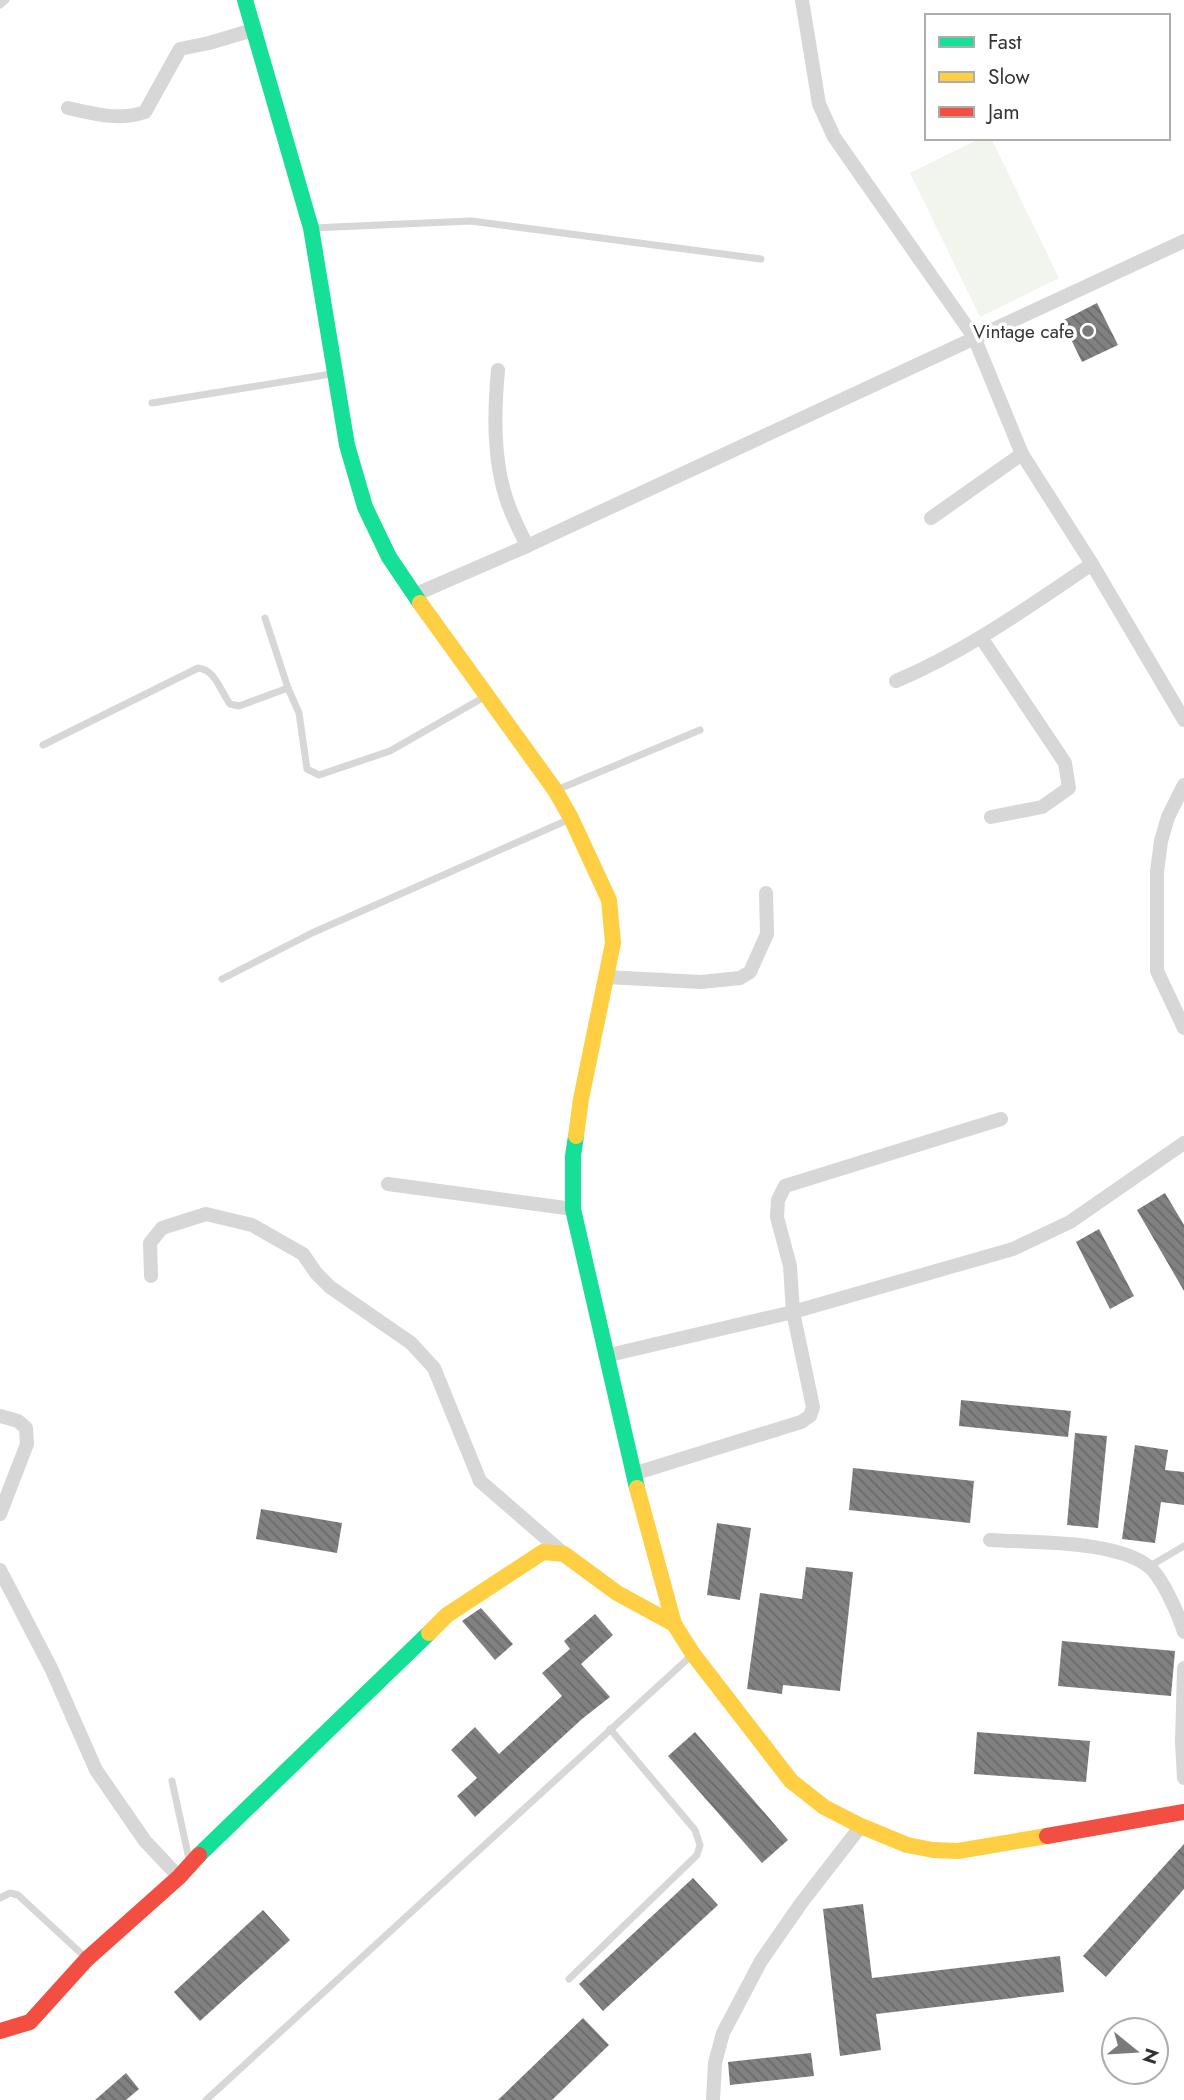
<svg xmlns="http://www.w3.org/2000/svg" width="1184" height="2100" font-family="Jost,sans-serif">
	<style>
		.grass { fill: #f1f5ed }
		.building { fill: url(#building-back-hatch) }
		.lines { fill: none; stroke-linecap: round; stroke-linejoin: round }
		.lane { stroke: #d7d7d7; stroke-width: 7 }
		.street { stroke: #d7d7d7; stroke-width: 14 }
		.fast { stroke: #16e098; stroke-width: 16 }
		.slow { stroke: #ffcf43; stroke-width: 16 }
		.jam { stroke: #f24e42; stroke-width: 16 }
		.poi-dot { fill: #7a7a7a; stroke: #fff; stroke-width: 2.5 }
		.labels { text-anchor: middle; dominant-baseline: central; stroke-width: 7; stroke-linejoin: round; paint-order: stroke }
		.poi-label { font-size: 19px; fill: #333; stroke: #fff; text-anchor: end }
	</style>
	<defs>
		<pattern id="building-back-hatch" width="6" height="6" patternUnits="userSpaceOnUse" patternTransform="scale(1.75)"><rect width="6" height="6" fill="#818181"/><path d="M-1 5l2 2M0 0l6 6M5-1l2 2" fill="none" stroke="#6a6a6a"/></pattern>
	</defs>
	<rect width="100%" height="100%" fill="#fff"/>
	<polygon class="grass" points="981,138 991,138 1059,278 980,317 910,173"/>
	<g class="building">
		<polygon points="1097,303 1118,345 1082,362 1062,321"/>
		<polygon points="1165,1193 1184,1225 1184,1291 1137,1210"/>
		<polygon points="1099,1229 1134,1296 1110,1309 1076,1242"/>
		<polygon points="961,1400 1071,1411 1068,1437 959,1426"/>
		<polygon points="1075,1433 1107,1436 1098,1528 1067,1525"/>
		<polygon points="1135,1445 1168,1450 1165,1470 1184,1472 1184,1505 1161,1502 1155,1543 1122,1539"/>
		<polygon points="853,1468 974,1481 970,1523 849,1510"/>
		<polygon points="261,1509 342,1523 337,1553 256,1539"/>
		<polygon points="717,1523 751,1528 740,1600 707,1595"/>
		<polygon points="806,1567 853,1572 840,1691 783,1685 782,1694 747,1689 760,1593 802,1599"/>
		<polygon points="481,1608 513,1644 495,1660 462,1621"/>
		<polygon points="595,1614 613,1635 581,1664 610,1697 582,1719 475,1817 457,1796 477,1778 451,1750 475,1727 499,1754 562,1696 542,1673 570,1649 564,1641"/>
		<polygon points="1062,1641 1175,1651 1171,1696 1058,1686"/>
		<polygon points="695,1732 788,1840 762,1863 668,1756"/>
		<polygon points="977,1732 1090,1741 1086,1782 974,1774"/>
		<polygon points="1184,1844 1184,1889 1106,1977 1083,1956"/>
		<polygon points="693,1878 718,1905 603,2011 579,1984"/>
		<polygon points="863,1904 872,1978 1060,1956 1064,1992 876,2014 881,2050 840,2056 823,1909"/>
		<polygon points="263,1910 290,1940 200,2021 174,1992"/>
		<polygon points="583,2018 609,2045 552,2100 498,2100"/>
		<polygon points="811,2053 814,2076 730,2085 728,2062"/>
		<polygon points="126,2073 139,2089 126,2100 95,2100"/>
	</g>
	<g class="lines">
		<g class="lane">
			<polyline points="0,5 6,0"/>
			<polyline points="312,228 471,221 761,259"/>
			<polyline points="152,403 331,374"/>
			<polyline points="265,618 288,688 299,713 307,769 319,775 390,751 486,696"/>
			<path d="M43 745 198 668C216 670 220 691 230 704L239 706 288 688"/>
			<polyline points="559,789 700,730"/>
			<polyline points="222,979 312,933 570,819"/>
			<polyline points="1150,1566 1184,1546"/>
			<polyline points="172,1781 189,1859"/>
			<polyline points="0,1898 10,1893 18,1895 85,1957"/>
			<polyline points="569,1979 697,1855 700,1845 695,1830 610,1729"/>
			<polyline points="206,2100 692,1655"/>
		</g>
		<g class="street">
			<polyline points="802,0 819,104 834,137 974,337 1022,454 1092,564 1184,720"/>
			<path d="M68 108C94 114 119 121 145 112L180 49 209 43 253 30"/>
			<path d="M498 370C494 413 493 460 507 501 512 516 520 531 527 546"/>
			<polyline points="931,518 1022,454"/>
			<polyline points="414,595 527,546 1184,241"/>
			<polyline points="982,639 1065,763 1069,788 1042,807 991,817"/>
			<path d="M896 681C967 651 1028 607 1092 564"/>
			<polyline points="1184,785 1168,817 1161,841 1157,872 1157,971 1184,1028"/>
			<polyline points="606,977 701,982 740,978 750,972 767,934 766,893"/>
			<polyline points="388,1184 573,1209"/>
			<polyline points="151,1276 150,1243 162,1228 206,1214 252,1225 303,1254 316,1273 330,1287 411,1343 434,1368 480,1481 563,1553"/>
			<polyline points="605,1356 793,1312 1013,1249 1070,1222 1184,1143"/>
			<polyline points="0,1416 18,1421 26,1428 27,1444 0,1514"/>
			<polyline points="633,1474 801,1422 810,1416 813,1407 793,1312 790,1266 777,1217 778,1200 785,1186 1001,1119"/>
			<path d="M990 1540C1033 1543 1114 1540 1148 1566 1162 1576 1179 1616 1184 1632"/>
			<polyline points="0,1570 51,1668 96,1770 145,1841 179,1877"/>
			<polyline points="1184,1668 1182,1743 1184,1778"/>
			<polyline points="713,2100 715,2063 723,2033 761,1961 802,1902 861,1826"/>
		</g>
		<g class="fast">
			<polyline points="245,0 311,228 347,445 365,507 389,557 420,603"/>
			<polyline points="576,1136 573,1156 573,1209 637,1488"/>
			<polyline points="199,1855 429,1633"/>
		</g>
		<g class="slow">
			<polyline points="420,603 555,790 571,818 609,900 613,943 581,1099 576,1136"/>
			<polyline points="637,1488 674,1624 693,1654 791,1781 824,1807 861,1826 907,1845 933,1850 958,1851 1047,1836"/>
			<polyline points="429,1633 447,1615 543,1552 564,1554 617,1593 674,1624"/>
		</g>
		<g class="jam">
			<polyline points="1047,1836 1184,1812"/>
			<polyline points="0,2031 30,2022 87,1959 179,1877 199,1855"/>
		</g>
	</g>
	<circle class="poi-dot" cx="1088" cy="331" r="7"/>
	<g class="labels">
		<g class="poi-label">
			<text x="1074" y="331">Vintage cafe</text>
		</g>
	</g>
	<rect x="925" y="14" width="245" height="126" fill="#ffffff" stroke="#adadad" stroke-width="2"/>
	<rect x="939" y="37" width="35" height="10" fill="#16e098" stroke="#adadad" stroke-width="2"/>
	<text x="988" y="49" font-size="21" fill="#333333">Fast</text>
	<rect x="939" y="72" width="35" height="10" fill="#ffcf43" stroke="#adadad" stroke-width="2"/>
	<text x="988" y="84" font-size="21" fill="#333333">Slow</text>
	<rect x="939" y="107" width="35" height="10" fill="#f24e42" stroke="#adadad" stroke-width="2"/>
	<text x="988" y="119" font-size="21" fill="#333333">Jam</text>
	<g transform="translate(1135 2051) rotate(108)"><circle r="33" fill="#ffffff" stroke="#adadad" stroke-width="2"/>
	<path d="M0-5L12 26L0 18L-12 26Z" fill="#7a7a7a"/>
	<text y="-10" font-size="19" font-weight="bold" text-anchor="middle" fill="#333333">N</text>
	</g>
</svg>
